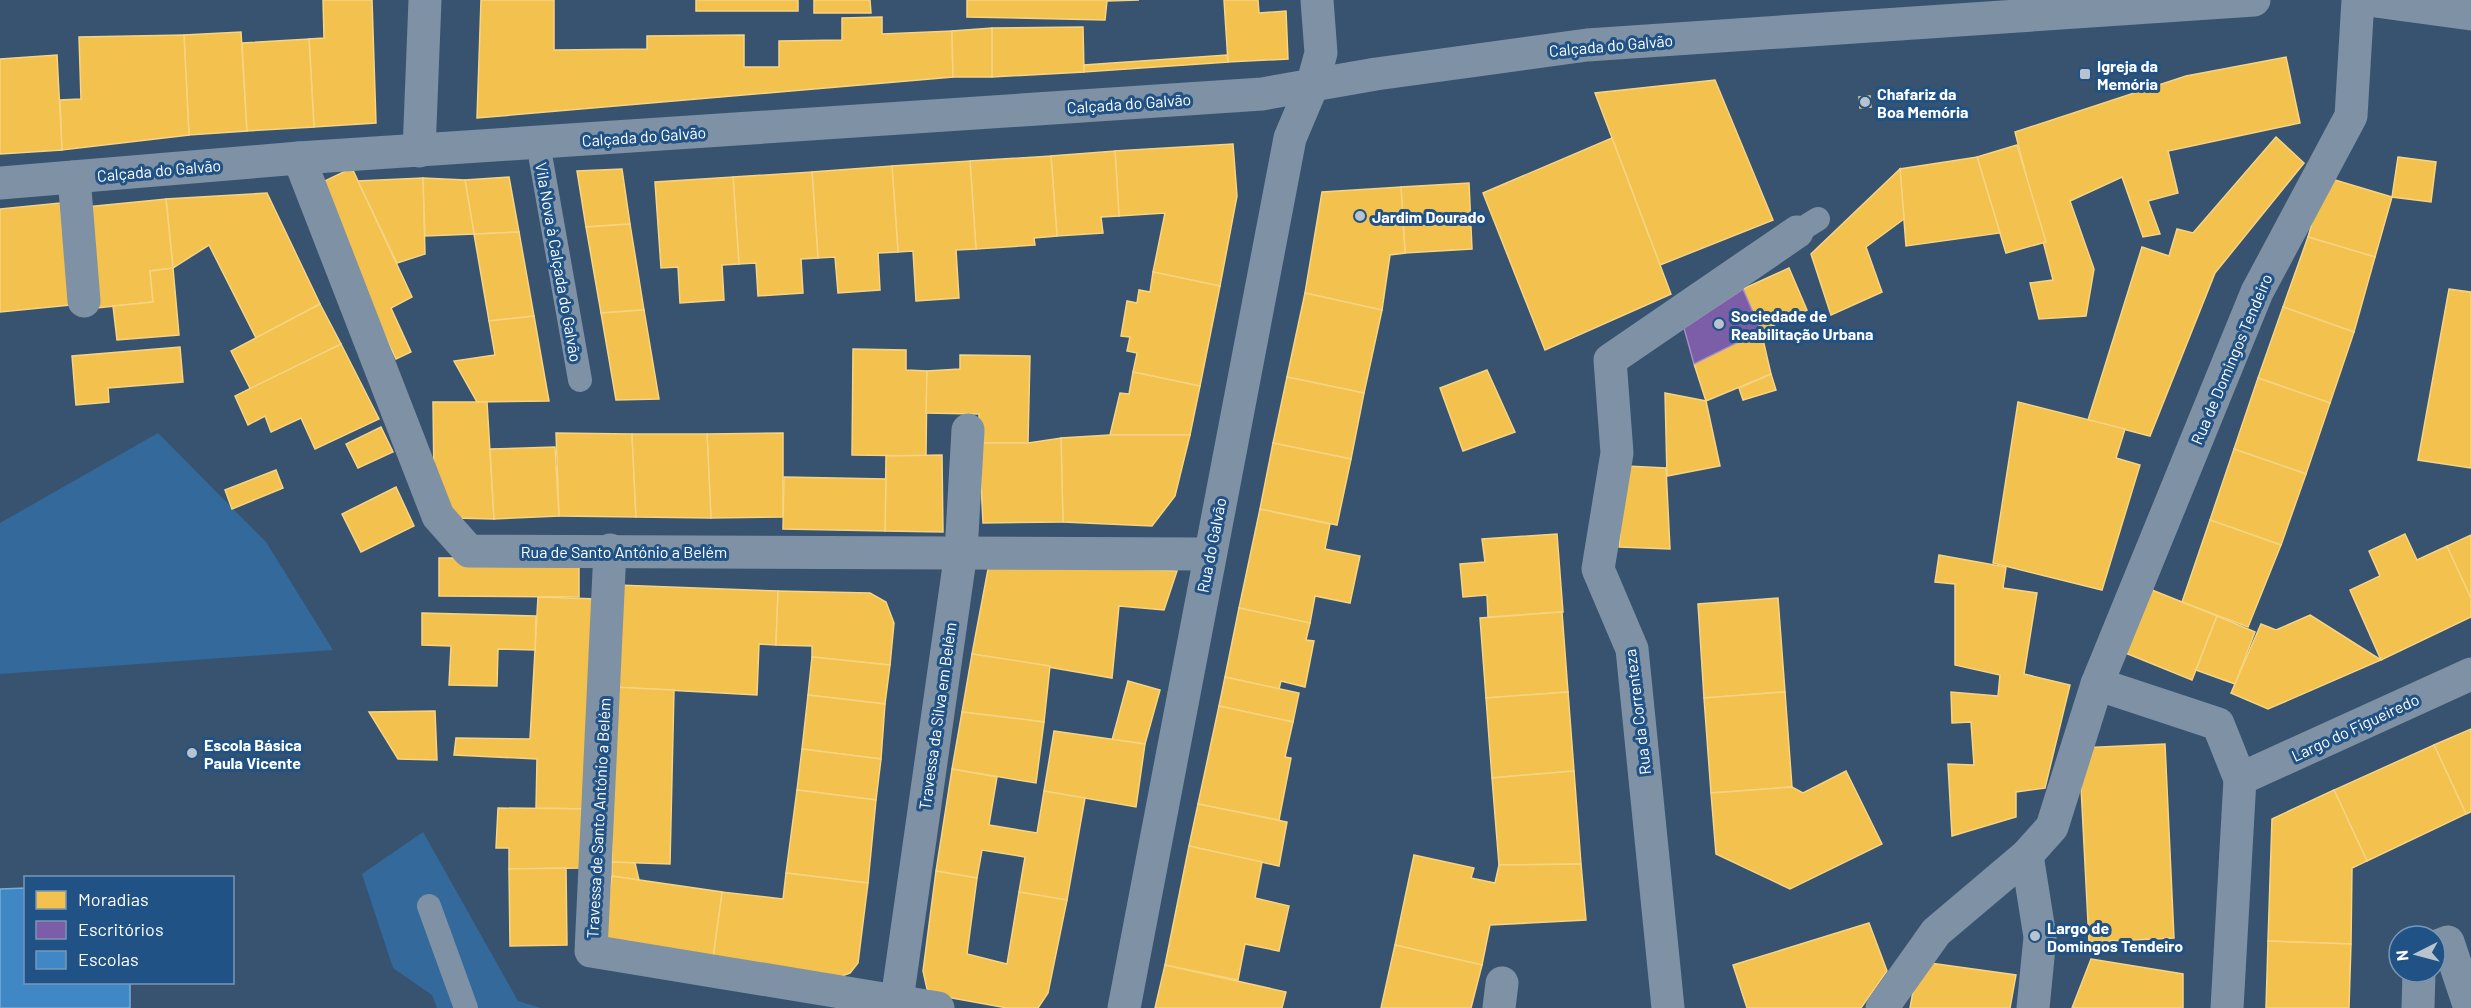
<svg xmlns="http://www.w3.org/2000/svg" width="2471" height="1008" font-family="Barlow,sans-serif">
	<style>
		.green { fill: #34699c }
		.homes { fill: #f2c14e; stroke: #f6d483; stroke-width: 1.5 }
		.offices { fill: #7b5ea7; stroke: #a38ec1; stroke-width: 1.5 }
		.schools { fill: #3f88c5; stroke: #79acd6; stroke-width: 1.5 }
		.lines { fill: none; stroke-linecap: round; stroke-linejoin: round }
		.service { stroke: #7e91a5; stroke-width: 24 }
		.pedestrian { stroke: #7e91a5; stroke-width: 33 }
		.minor { stroke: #7e91a5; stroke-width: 33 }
		.poi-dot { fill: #b9c3cd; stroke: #205286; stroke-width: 2 }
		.labels { text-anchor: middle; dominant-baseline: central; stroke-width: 6; stroke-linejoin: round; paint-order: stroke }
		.street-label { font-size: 16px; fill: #fff; stroke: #205286 }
		.poi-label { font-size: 16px; font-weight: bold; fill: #fff; stroke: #205286; text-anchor: start }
	</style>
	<rect width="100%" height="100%" fill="#37536f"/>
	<g class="green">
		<polygon points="158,433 266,542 333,650 0,674 0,523"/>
		<polygon points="423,832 518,1001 541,1008 437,1008 432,995 393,968 362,874"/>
	</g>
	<g class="homes">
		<polygon points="323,0 372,0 376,123 314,127 309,39 324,38"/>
		<polygon points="481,0 554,0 554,50 647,49 647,36 744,35 744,67 779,67 779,41 842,40 842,18 882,17 882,34 952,31 953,77 477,118"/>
		<rect x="696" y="0" width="102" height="11"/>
		<polygon points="814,0 870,0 871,13 814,13"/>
		<polygon points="967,0 1139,0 1107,1 1105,20 967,17"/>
		<polygon points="1224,0 1258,0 1259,13 1286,11 1288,59 1228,62"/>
		<polygon points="1083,27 1084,72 992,77 992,28"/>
		<polygon points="992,28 992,77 953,77 952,31"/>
		<polygon points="241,32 247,131 189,135 184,35"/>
		<polygon points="184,35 189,135 62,150 60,100 81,99 79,37"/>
		<polygon points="309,39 314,127 247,131 242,43"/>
		<polygon points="57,55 62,150 0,154 0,59"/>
		<polygon points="1227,55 1228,62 1084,72 1084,65"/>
		<polygon points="2286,57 2300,123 2168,151 2178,193 2148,201 2160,234 2143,237 2122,177 2070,201 2094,269 2086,316 2039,319 2030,283 2053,280 2015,132 2186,76"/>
		<polygon points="1715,80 1773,220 1660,265 1595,93"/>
		<polygon points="1870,96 1871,107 1860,108 1859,97"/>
		<polygon points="2276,137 2304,163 2215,273 2150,436 2088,420 2142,247 2169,256 2177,229 2193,233"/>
		<polygon points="1612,138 1671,294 1545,350 1483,193"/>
		<polygon points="1233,144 1237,196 1220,286 1153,272 1165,213 1119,216 1115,151"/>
		<polygon points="2017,145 2046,242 2006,253 1977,157"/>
		<polygon points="1115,151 1119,216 1101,217 1103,233 1057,236 1051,156"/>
		<polygon points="1051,156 1057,236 1034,238 1035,245 976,249 970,161"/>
		<polygon points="1977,157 2000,233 1906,246 1900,169"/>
		<polygon points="2398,157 2436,162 2431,202 2392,197"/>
		<polygon points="970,161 976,249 956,250 959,298 916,301 913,251 898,252 892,166"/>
		<polygon points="892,166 898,252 878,253 880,290 838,293 835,257 818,258 812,172"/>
		<polygon points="352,168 412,297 391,308 411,352 396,359 314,186"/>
		<polygon points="622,169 630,224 586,227 577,171"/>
		<polygon points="1900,169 1904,219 1866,247 1882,292 1831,315 1811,254"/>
		<polygon points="812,172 818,258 801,259 803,293 758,296 756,263 739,264 733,177"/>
		<polygon points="509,177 519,232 474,234 465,180"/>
		<polygon points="733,177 739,264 722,265 724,300 680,303 678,267 661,268 655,182"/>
		<polygon points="2325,177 2392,197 2375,257 2308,237"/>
		<polygon points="423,178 425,254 397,263 358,181"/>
		<polygon points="423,178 465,180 474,234 425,236"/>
		<polygon points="1469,183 1472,249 1405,253 1401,187"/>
		<polygon points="1401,187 1405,253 1390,255 1382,310 1305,293 1322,192"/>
		<polygon points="267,193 320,304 256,338 209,245 173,268 166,199"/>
		<polygon points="166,199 173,268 150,271 153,302 97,308 86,207"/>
		<polygon points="60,203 70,305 0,312 0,209"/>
		<polygon points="630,224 644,310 601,313 586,227"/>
		<polygon points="519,232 534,316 489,321 474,234"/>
		<polygon points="2308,237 2375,257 2354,332 2283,307"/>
		<polygon points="173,268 179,335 117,340 113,306 153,302 150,271"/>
		<polygon points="1789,268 1807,310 1761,331 1743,289"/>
		<polygon points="1153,272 1220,286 1200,386 1133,372 1137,353 1127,351 1130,337 1121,336 1127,301 1137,303 1139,290 1150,292"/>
		<polygon points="2449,289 2471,292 2471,468 2418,460"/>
		<polygon points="1305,293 1382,310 1364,393 1287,377"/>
		<polygon points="320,304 341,344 251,390 231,351"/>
		<polygon points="2283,307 2354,332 2330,403 2258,378"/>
		<polygon points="644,310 659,399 616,400 601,313"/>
		<polygon points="534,316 549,401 477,402 454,361 495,355 489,321"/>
		<polygon points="1761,331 1771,374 1706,401 1694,364"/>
		<polygon points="341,344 379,419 315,449 301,418 271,432 265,416 248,425 235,396"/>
		<polygon points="180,347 183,382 108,388 109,402 76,405 72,356"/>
		<polygon points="853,349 906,350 906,370 927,371 926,456 852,455"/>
		<polygon points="960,355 1030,356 1028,443 979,443 979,414 926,413 927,371 960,369"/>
		<polygon points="1487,370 1515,432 1463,451 1440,388"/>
		<polygon points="1133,372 1200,386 1190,435 1110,435 1120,393 1129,394"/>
		<polygon points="1771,374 1776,390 1743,400 1739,388"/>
		<polygon points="1287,377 1364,393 1351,459 1273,443"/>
		<polygon points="2258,378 2330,403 2306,474 2234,449"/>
		<polygon points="1665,393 1706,401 1720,466 1667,476"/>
		<polygon points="433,402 487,402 494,519 452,518 434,481"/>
		<polygon points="2018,402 2125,429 2116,458 2140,465 2102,590 1993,563"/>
		<polygon points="381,427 393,452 358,468 346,444"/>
		<polygon points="556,433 632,434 636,517 559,516"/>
		<polygon points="783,433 783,517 711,518 707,434"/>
		<polygon points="632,434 707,434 711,518 636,517"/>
		<polygon points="1110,435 1190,435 1175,496 1152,526 1063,522 1061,438"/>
		<polygon points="1061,438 1063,522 983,523 979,443 1028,443"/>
		<polygon points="1273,443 1351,459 1337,525 1260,509"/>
		<polygon points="555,447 559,516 494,519 490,449"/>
		<polygon points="2234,449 2306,474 2281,545 2210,520"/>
		<polygon points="942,455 943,532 885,531 886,456"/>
		<polygon points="1626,466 1666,468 1670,549 1619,547"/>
		<polygon points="276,470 283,488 232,509 225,490"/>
		<polygon points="784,477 886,479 885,531 783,529"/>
		<polygon points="396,487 414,526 361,552 342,514"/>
		<polygon points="1260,509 1330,524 1325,549 1360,556 1350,603 1315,596 1310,623 1239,608"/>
		<polygon points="2210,520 2281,545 2248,627 2182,602"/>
		<polygon points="1557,534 1563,612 1488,617 1487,595 1463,597 1460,564 1485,562 1482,539"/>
		<polygon points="2405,534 2417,560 2447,546 2471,598 2471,617 2381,660 2350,590 2380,576 2369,551"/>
		<polygon points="2471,535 2471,598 2447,546"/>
		<polygon points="1939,555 2006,567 2003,588 2037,593 2024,674 2070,685 2045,788 2016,792 2016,817 1952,836 1948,764 1974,765 1971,722 1952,723 1951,692 1998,696 2000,675 1955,665 1955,584 1935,582"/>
		<polygon points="439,558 579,558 579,597 439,596"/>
		<polygon points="989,564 1177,571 1164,610 1119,606 1112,678 972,654"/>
		<polygon points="617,585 778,591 776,645 759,644 757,695 612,687"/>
		<polygon points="2147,588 2217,616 2192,680 2123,652"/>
		<polygon points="778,591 870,593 886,602 894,623 890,665 812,657 812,646 776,645"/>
		<polygon points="538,597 598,599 589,809 536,808 537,759 454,755 456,738 530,739"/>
		<polygon points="1778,598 1785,692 1704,698 1698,604"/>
		<polygon points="1239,608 1310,623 1306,640 1314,641 1305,687 1281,681 1279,689 1225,677"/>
		<polygon points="1562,612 1568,692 1486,698 1480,618"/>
		<polygon points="422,613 536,616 535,650 498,649 497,686 449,685 451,646 422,645"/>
		<polygon points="2310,615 2381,660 2268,709 2231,693 2261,624 2276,630"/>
		<polygon points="2217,616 2255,632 2235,684 2196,670"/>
		<polygon points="972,654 1050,666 1044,722 962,712"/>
		<polygon points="812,657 890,665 885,704 808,695"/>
		<polygon points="1225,677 1299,693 1293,722 1219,706"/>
		<polygon points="1128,681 1160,690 1145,744 1112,740"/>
		<polygon points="612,687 674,690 670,864 612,862"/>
		<polygon points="1568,692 1574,771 1492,778 1486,698"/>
		<polygon points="1785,692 1792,787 1711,793 1704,698"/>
		<polygon points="808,695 885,704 881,759 802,749"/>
		<polygon points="1219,706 1293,722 1285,757 1291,758 1279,820 1198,804"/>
		<polygon points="435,711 437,760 398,759 369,712"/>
		<polygon points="962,712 1044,722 1036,783 952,769"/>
		<polygon points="2471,729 2471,812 2466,814 2434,745"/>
		<polygon points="1054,731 1145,744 1136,807 1044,791"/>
		<polygon points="2165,744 2174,938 2089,942 2079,748"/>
		<polygon points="2434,745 2466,814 2367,861 2334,790"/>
		<polygon points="802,749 881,759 876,800 797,790"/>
		<polygon points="952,769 997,777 989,825 1037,833 1044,791 1085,798 1067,900 1019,892 1025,857 982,850 977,878 936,871"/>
		<polygon points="1574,771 1581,864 1499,865 1492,778"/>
		<polygon points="1846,771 1882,844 1790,889 1716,854 1711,793 1792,787 1803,793"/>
		<polygon points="797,790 876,800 868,883 786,873"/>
		<polygon points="2334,790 2367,861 2352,868 2351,944 2268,941 2272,819"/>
		<polygon points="1198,804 1287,822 1279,866 1189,846"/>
		<polygon points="498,808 589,809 584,868 509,869 509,848 496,848"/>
		<polygon points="1189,846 1262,862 1255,898 1289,906 1279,951 1245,944 1238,980 1165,965"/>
		<polygon points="1414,855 1474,868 1471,878 1495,883 1499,865 1581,864 1586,920 1490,925 1482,965 1395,945"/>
		<polygon points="612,862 635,863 639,880 612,876"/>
		<polygon points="566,868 567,945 510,946 509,869"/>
		<polygon points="936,871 977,878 967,954 1007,964 1019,892 1067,900 1048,993 1038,1008 1007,1008 941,996 927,989 923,971"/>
		<polygon points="786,873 868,883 858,963 850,973 836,978 713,958 722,892 783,899"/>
		<polygon points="612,876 722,892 713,958 602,941"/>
		<polygon points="1869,923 1887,971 1861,1008 1747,1008 1733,965"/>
		<polygon points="2268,941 2351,944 2349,1008 2266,1008"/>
		<polygon points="1395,945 1482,965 1471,1008 1381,1008"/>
		<polygon points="2091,959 2183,974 2183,1008 2072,1008"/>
		<polygon points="1930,963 2016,975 2010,1008 1910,1008 1913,991"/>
		<polygon points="1165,965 1286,992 1282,1008 1155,1008"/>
	</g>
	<polygon class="offices" points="1743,289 1761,331 1694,364 1684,328"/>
	<polygon class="schools" points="26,888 26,982 130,982 130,1008 0,1008 0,889"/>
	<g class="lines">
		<g class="service">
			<polyline points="538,143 580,380"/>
			<polyline points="1797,232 1818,219"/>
			<polyline points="429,906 466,1008"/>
		</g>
		<polyline class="pedestrian" points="74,177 84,301"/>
		<g class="minor">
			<polyline points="2368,0 2471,14"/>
			<polyline points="419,151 425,0"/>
			<polyline points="299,158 438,516 469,551 1209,554"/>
			<polyline points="0,183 299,158 1262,94 1376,74 1587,45 2254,0"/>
			<polyline points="610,550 591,951 938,1008"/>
			<polyline points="2097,684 2218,724 2240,779"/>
			<polyline points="2027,855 2040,937 2033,1008"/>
			<polyline points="2435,947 2448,942 2470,1008"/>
			<polyline points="897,1000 961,552 968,430"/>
			<polyline points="1124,1008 1290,138 1312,86 1321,53 1317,0"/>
			<polyline points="1499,1008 1502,983"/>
			<polyline points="1668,1008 1632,649 1598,569 1617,453 1610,360 1797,232"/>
			<polyline points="1882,1008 1936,932 2027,855 2052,827 2097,684 2257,292 2351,116 2358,0"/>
			<polyline points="2227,1008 2240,779 2471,674"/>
			<polyline points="2418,1008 2419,972"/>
		</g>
	</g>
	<g class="poi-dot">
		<rect x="2079" y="68" width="12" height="12" rx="3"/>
		<circle cx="1865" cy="102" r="6"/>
		<circle cx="1360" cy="216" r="6"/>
		<circle cx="1719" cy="324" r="6"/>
		<circle cx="192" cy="753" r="6"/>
		<circle cx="2035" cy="936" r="6"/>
	</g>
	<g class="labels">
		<g class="street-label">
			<text transform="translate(1611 45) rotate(-5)">Calçada do Galvão</text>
			<text transform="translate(1129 103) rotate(-4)">Calçada do Galvão</text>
			<text transform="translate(644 136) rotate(-4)">Calçada do Galvão</text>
			<text transform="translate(159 170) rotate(-5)">Calçada do Galvão</text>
			<text transform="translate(559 262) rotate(80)">Vila Nova à Calçada do Galvão</text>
			<text transform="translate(2231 359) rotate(-67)">Rua de Domingos Tendeiro</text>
			<text transform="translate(1211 545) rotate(-79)">Rua do Galvão</text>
			<text x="624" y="551">Rua de Santo António a Belém</text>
			<text transform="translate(1637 712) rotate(-97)">Rua da Correnteza</text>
			<text transform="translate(937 716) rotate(-82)">Travessa da Silva em Belém</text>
			<text transform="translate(2355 727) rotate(-25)">Largo do Figueiredo</text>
			<text transform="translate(598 818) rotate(-87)">Travessa de Santo António a Belém</text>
		</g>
		<g class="poi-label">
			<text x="2097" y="65">Igreja da<tspan x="2097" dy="18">Memória</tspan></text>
			<text x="1877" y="93">Chafariz da<tspan x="1877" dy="18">Boa Memória</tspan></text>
			<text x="1372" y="216">Jardim Dourado</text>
			<text x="1731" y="315">Sociedade de<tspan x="1731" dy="18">Reabilitação Urbana</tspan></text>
			<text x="204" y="744">Escola Básica<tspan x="204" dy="18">Paula Vicente</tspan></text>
			<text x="2047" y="927">Largo de<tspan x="2047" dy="18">Domingos Tendeiro</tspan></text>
		</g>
	</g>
	<rect x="24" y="876" width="210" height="108" fill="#205286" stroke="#7997b6" stroke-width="1.5"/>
	<rect x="36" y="891" width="30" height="18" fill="#f2c14e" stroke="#7997b6" stroke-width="1.5"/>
	<text x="78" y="906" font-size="18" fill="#ffffff">Moradias</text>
	<rect x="36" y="921" width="30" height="18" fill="#7b5ea7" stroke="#7997b6" stroke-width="1.5"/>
	<text x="78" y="936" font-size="18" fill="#ffffff">Escritórios</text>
	<rect x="36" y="951" width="30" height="18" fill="#3f88c5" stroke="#7997b6" stroke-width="1.5"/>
	<text x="78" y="966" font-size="18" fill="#ffffff">Escolas</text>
	<g transform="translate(2417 954) rotate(264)"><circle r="28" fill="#205286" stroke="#7997b6" stroke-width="1.5"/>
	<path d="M0-4.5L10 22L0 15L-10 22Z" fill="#b9c3cd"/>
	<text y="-9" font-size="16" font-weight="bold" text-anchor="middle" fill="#ffffff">N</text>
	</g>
</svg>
